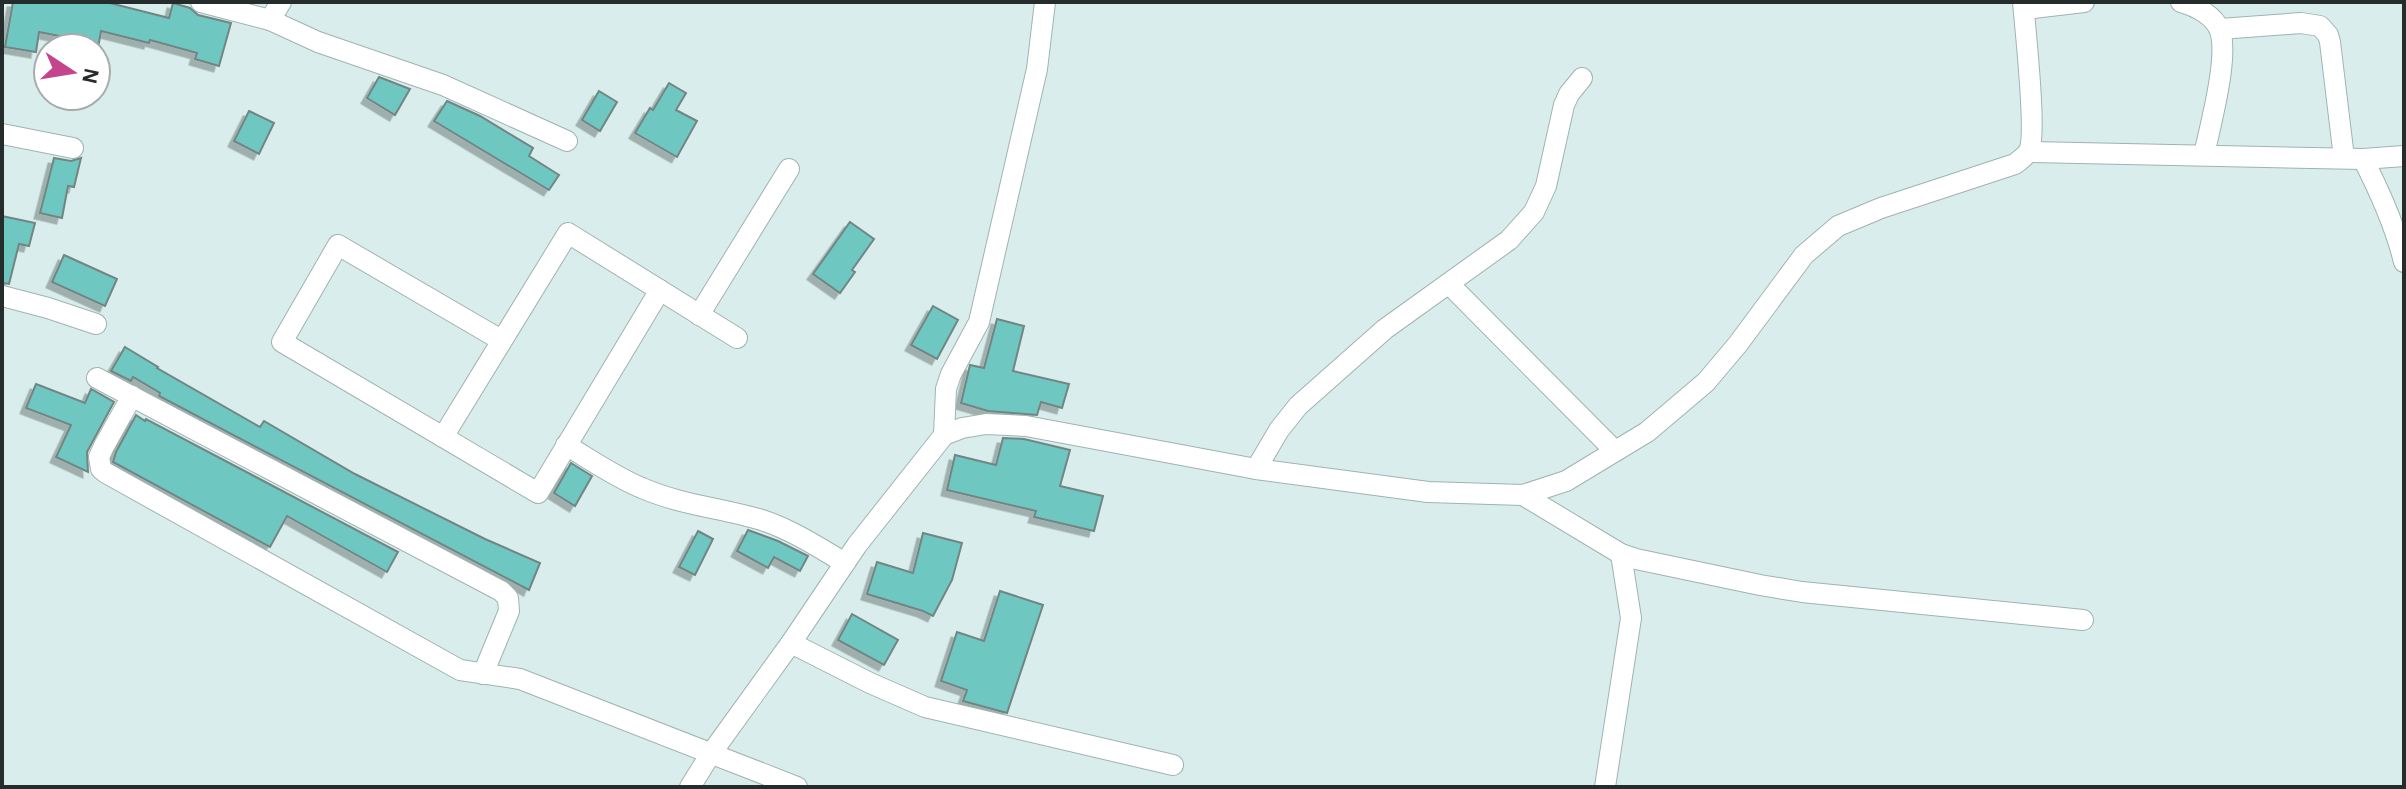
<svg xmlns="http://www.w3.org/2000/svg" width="2406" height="789" font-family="'Alegreya Sans',sans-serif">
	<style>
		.building { fill: #6ec7c0; stroke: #728583; stroke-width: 2; filter: url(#shadow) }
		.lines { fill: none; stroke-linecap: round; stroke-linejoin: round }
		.minor-casing { stroke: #9fb3b1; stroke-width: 22 }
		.minor { stroke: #fff; stroke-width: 20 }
	</style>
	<defs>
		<filter id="shadow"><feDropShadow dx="-5.5" dy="5.5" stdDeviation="0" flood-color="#0004"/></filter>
	</defs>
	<rect width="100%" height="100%" fill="#d9eeec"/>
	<g class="building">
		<polygon points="13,2 106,2 169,18 173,3 190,8 198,15 231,23 219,66 195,59 197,53 150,40 149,43 101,31 98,48 79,48 80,40 39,32 36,52 5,47"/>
		<polygon points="379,77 410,89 395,115 367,98"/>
		<polygon points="669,83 686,93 676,110 697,121 677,157 635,133 650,108 653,110"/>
		<polygon points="599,91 617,102 600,131 582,120"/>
		<polygon points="447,101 480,116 533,148 529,156 559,175 549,190 434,121"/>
		<polygon points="249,111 274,123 259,154 234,141"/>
		<polygon points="54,158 71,161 81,158 74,187 68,186 62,218 40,213"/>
		<polygon points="2,216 35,223 29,246 19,244 9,284 2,283"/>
		<polygon points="850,222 874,239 852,270 855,272 840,293 813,274"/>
		<polygon points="64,255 117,279 105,306 52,282"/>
		<polygon points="933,306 958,320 937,359 911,345"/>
		<polygon points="997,319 1024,326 1013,371 1069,384 1062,408 1041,402 1037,415 988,411 961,403 970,365 984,368"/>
		<polygon points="125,347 158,367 157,368 260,427 264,421 355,474 485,539 540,563 529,590 159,396 160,393 133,377 131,381 111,371"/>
		<polygon points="36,384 85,403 91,389 114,402 87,452 88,472 56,457 71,425 26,408"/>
		<polygon points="136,415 145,421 146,419 398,552 387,572 287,516 270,547 113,462 116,452"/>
		<polygon points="1003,438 1024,439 1070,450 1060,486 1103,496 1094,531 1034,517 1036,511 947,490 955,455 996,465"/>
		<polygon points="571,463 592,476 575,506 554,493"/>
		<polygon points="748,530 778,541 808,556 800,571 774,557 768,568 737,551"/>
		<polygon points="698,531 713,539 695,575 679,567"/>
		<polygon points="923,533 962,543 952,580 933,616 923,611 867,594 877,562 913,573"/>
		<polygon points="1000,591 1043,605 1007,713 963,701 967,690 941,681 957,632 984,641"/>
		<polygon points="852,614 898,640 884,665 838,640"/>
	</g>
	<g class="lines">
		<g class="minor-casing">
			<g id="minor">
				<polyline points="201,2 270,20 281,2"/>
				<path d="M2181 2C2196 6 2215 16 2220 31 2229 58 2210 126 2204 155"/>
				<polyline points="2024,9 2084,2"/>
				<polyline points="270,20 318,42 443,85 567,141"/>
				<polyline points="2220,29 2301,23 2320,26 2328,35 2330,42 2344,158"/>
				<polyline points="2,134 73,148"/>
				<polyline points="2029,152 2363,159 2404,156"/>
				<path d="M2363 159C2380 192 2395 225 2404 262"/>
				<polyline points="1449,284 1615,451"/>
				<polyline points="2,296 48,308 96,324"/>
				<polyline points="699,315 789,169"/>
				<polyline points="501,340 338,245 282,342 538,493 660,290"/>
				<polyline points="97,378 501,591 508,598 509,611 483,674"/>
				<polyline points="132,396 104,446 99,457 101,469 106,473 460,670 520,679 797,787"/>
				<polyline points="944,435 946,389 951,374 979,322 1037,69 1045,2"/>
				<polyline points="443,437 568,233 737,338"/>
				<path d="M566 445C591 460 615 477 642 488 681 505 722 508 762 520 792 530 818 547 845 563"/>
				<polyline points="1256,469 1279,430 1298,406 1385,329 1509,240 1534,212 1546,186 1564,105 1569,94 1582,78"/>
				<polyline points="1523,495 1621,554 1636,559 1760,585 1802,592 2083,620"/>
				<polyline points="791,643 870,683 925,707 1173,765"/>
				<path d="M690 787 710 755 791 643 857 545 944 435 962 428 986 424 1026 426 1256 469 1428 492 1523 495 1566 481 1647 432 1706 382 1738 344 1804 255 1838 226 1881 208 2015 164C2020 160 2026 156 2029 151 2037 134 2025 27 2023 2"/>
				<polyline points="1605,787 1631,618 1621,554"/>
			</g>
		</g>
		<use href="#minor" class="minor"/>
	</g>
	<rect width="2406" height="789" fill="none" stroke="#252d2c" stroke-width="8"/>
	<g transform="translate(72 72) rotate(102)"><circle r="38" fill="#ffffff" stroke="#a8abab" stroke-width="2"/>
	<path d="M0-6L14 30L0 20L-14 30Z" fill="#c5448e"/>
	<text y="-12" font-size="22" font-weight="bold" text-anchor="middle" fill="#252d2c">N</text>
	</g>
</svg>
